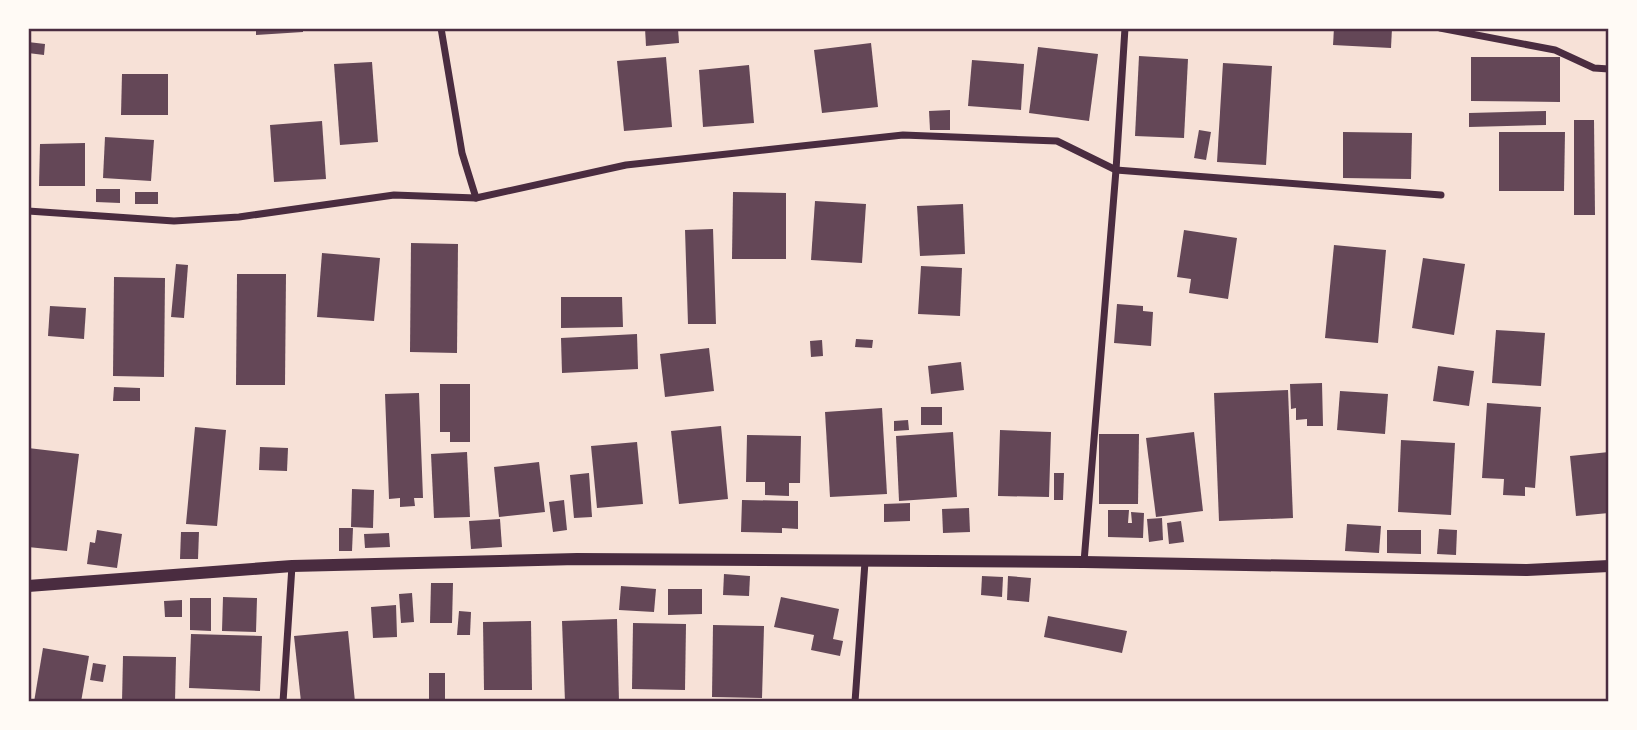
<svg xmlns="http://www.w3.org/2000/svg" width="1637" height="730" font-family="Lora,serif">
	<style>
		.building { fill: #644757 }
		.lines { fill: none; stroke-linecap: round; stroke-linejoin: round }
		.minor { stroke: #4a2c40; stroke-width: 7 }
		.tertiary { stroke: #4a2c40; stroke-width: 12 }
		.neatline { fill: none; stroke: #4a2c40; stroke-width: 2.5 }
	</style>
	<rect width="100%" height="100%" fill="#f7e1d7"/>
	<g class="building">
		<polygon points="256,28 303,28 303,32 256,35"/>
		<polygon points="645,28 678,28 679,43 646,46"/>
		<polygon points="1334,28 1392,28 1391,48 1333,45"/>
		<polygon points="28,42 45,44 44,55 28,53"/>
		<polygon points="871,43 878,107 822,113 814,50"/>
		<polygon points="1038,47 1098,54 1089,121 1029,113"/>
		<polygon points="1139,56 1188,59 1184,138 1135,136"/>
		<polygon points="666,57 672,127 624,131 617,61"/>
		<polygon points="1471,57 1560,57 1560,102 1471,101"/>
		<polygon points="972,60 1024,64 1021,110 968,106"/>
		<polygon points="372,62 378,142 340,145 334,64"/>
		<polygon points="1223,63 1272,66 1266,165 1217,162"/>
		<polygon points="749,65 754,123 703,127 699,70"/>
		<polygon points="122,74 168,74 168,115 121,115"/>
		<polygon points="950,110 950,130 930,130 929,111"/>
		<polygon points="1546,111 1546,125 1469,127 1469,113"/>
		<polygon points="1574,120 1594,120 1595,215 1574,215"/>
		<polygon points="322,121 326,179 274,182 270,125"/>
		<polygon points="1199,130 1211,132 1206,160 1194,158"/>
		<polygon points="1343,132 1412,133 1411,179 1343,178"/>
		<polygon points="1499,132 1565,132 1564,191 1499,191"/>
		<polygon points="105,137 154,140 151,181 103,178"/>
		<polygon points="85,143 85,186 39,186 40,144"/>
		<polygon points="96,189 120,189 120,203 96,202"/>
		<rect x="135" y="192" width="23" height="12"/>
		<polygon points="733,192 786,193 786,259 732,259"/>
		<polygon points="815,201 866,204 862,263 811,260"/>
		<polygon points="963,204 965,254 920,256 917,206"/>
		<polygon points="713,229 716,324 688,324 685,230"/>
		<polygon points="1184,230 1237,238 1228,299 1189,293 1191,279 1177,277"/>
		<polygon points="411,243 458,244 457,353 410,352"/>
		<polygon points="1334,245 1386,250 1378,343 1325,338"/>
		<polygon points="322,253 380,258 374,321 317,317"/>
		<polygon points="1423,258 1465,264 1454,335 1412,328"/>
		<polygon points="176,264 188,265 184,318 171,317"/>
		<polygon points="921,266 962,268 960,316 918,314"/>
		<polygon points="237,274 286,274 285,385 236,385"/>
		<polygon points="114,277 165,278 164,377 113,376"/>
		<polygon points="561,297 622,297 623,327 561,328"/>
		<polygon points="1117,304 1143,306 1143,311 1153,312 1151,346 1114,343"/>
		<polygon points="50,306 86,308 84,339 48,336"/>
		<polygon points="1496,330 1545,333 1541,386 1492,383"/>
		<polygon points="637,334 638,369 562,373 561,338"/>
		<polygon points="856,339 873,340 872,348 855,347"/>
		<polygon points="822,340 823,356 811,357 810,341"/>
		<polygon points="709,348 714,391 665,397 660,354"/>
		<polygon points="961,362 964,390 931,394 928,366"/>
		<polygon points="1438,366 1474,371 1469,406 1433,401"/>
		<polygon points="1322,383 1323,426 1307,426 1307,419 1296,420 1296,408 1291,409 1290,384"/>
		<polygon points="440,384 470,384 470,442 450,442 450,432 440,432"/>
		<polygon points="114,387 140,388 140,401 113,401"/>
		<polygon points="1288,390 1293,518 1219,521 1214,393"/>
		<polygon points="1340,391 1388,394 1385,434 1337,430"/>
		<polygon points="419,393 423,498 414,498 415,506 400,507 400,498 389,499 385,394"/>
		<polygon points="1487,403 1541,407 1535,488 1525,487 1525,496 1503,495 1504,479 1482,478"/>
		<rect x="921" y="407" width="21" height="18"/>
		<polygon points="882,408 887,494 830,497 825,412"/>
		<polygon points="908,420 909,430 894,431 894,421"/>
		<polygon points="721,426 728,499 679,504 671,431"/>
		<polygon points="195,427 226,430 217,526 186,524"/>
		<polygon points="1000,430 1051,432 1049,497 998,496"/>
		<polygon points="953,432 957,497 899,501 896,436"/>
		<polygon points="1194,432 1203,511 1156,517 1146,438"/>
		<polygon points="1099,434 1139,434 1138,504 1099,504"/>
		<polygon points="747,435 801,436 800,483 789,483 789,496 765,495 765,482 746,482"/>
		<polygon points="1401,440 1455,443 1451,515 1398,512"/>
		<polygon points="637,442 643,504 597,508 591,446"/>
		<polygon points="260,447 288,448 287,471 259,470"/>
		<polygon points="28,448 79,454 67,551 28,547"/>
		<polygon points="467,452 470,517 434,518 431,454"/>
		<polygon points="1609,452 1609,513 1576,516 1570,456"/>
		<polygon points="539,462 545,512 499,517 494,467"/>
		<polygon points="589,473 592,517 574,518 570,475"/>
		<polygon points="1054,473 1064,473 1063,500 1054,500"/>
		<polygon points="352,489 374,490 373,528 351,527"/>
		<polygon points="564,500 567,530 553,532 549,502"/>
		<polygon points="742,500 798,501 798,529 782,528 782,533 741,532"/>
		<polygon points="910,503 910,521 884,522 884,504"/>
		<polygon points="969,508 970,532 943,533 942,509"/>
		<polygon points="1108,510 1129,510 1128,523 1132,523 1131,512 1144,513 1143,538 1108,537"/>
		<polygon points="1162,518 1163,540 1149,542 1147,519"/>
		<polygon points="500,519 502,547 471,549 469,521"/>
		<polygon points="1181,521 1184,542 1169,544 1167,523"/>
		<polygon points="1347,524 1381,526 1379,553 1345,551"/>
		<polygon points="339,528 353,528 352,551 339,551"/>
		<polygon points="1439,529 1457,530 1456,555 1437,554"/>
		<polygon points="97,530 122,534 117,568 87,564 90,542 95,543"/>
		<polygon points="1387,530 1421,530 1421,554 1387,553"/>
		<polygon points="181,532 199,532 198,559 180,559"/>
		<polygon points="389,533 390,547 365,548 364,534"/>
		<polygon points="724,574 750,576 749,596 723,595"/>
		<polygon points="982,576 1003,577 1002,597 981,595"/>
		<polygon points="1008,576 1031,578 1029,602 1007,600"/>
		<polygon points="431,583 453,583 452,623 430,623"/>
		<polygon points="621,586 656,589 654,612 619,610"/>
		<polygon points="668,589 702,589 702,614 668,615"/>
		<polygon points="412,593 414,622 401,623 399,594"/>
		<polygon points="223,597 257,598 256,632 222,631"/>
		<polygon points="781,597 839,609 833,639 843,641 840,656 811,650 814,635 774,627"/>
		<polygon points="190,598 211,598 211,631 190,630"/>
		<polygon points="182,600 182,617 165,617 164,601"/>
		<polygon points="396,605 397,637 373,638 371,607"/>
		<polygon points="459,611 471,612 470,635 457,635"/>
		<polygon points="1048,616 1127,631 1122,653 1044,637"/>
		<polygon points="617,619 619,702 565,702 562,621"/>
		<polygon points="531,621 532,690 484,690 483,622"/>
		<polygon points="633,623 686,624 685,690 632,689"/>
		<polygon points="713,625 764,626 762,698 712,697"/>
		<polygon points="348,631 355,702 301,702 294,636"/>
		<polygon points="191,634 262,636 260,691 189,688"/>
		<polygon points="43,648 89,656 81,702 34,702"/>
		<polygon points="123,656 176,657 175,702 122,702"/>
		<polygon points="93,663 106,665 103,682 90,680"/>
		<rect x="429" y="673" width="16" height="29"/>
	</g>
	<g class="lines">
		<g class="minor">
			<polyline points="441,28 462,153 476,198"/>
			<polyline points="1440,28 1555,50 1594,68 1609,69"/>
			<polyline points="28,211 174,221 239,217 394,195 476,198 626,165 903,135 1057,141 1116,170 1441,195"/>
			<polyline points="1084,562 1116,170 1125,28"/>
			<polyline points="283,702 292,566"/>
			<polyline points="855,702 865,562"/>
		</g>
		<polyline class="tertiary" points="28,586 292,566 577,559 1084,562 1527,570 1609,566"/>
	</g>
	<rect width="1637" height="730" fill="none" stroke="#fffaf5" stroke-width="60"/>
	<rect x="30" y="30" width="1577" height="670" class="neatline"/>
</svg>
